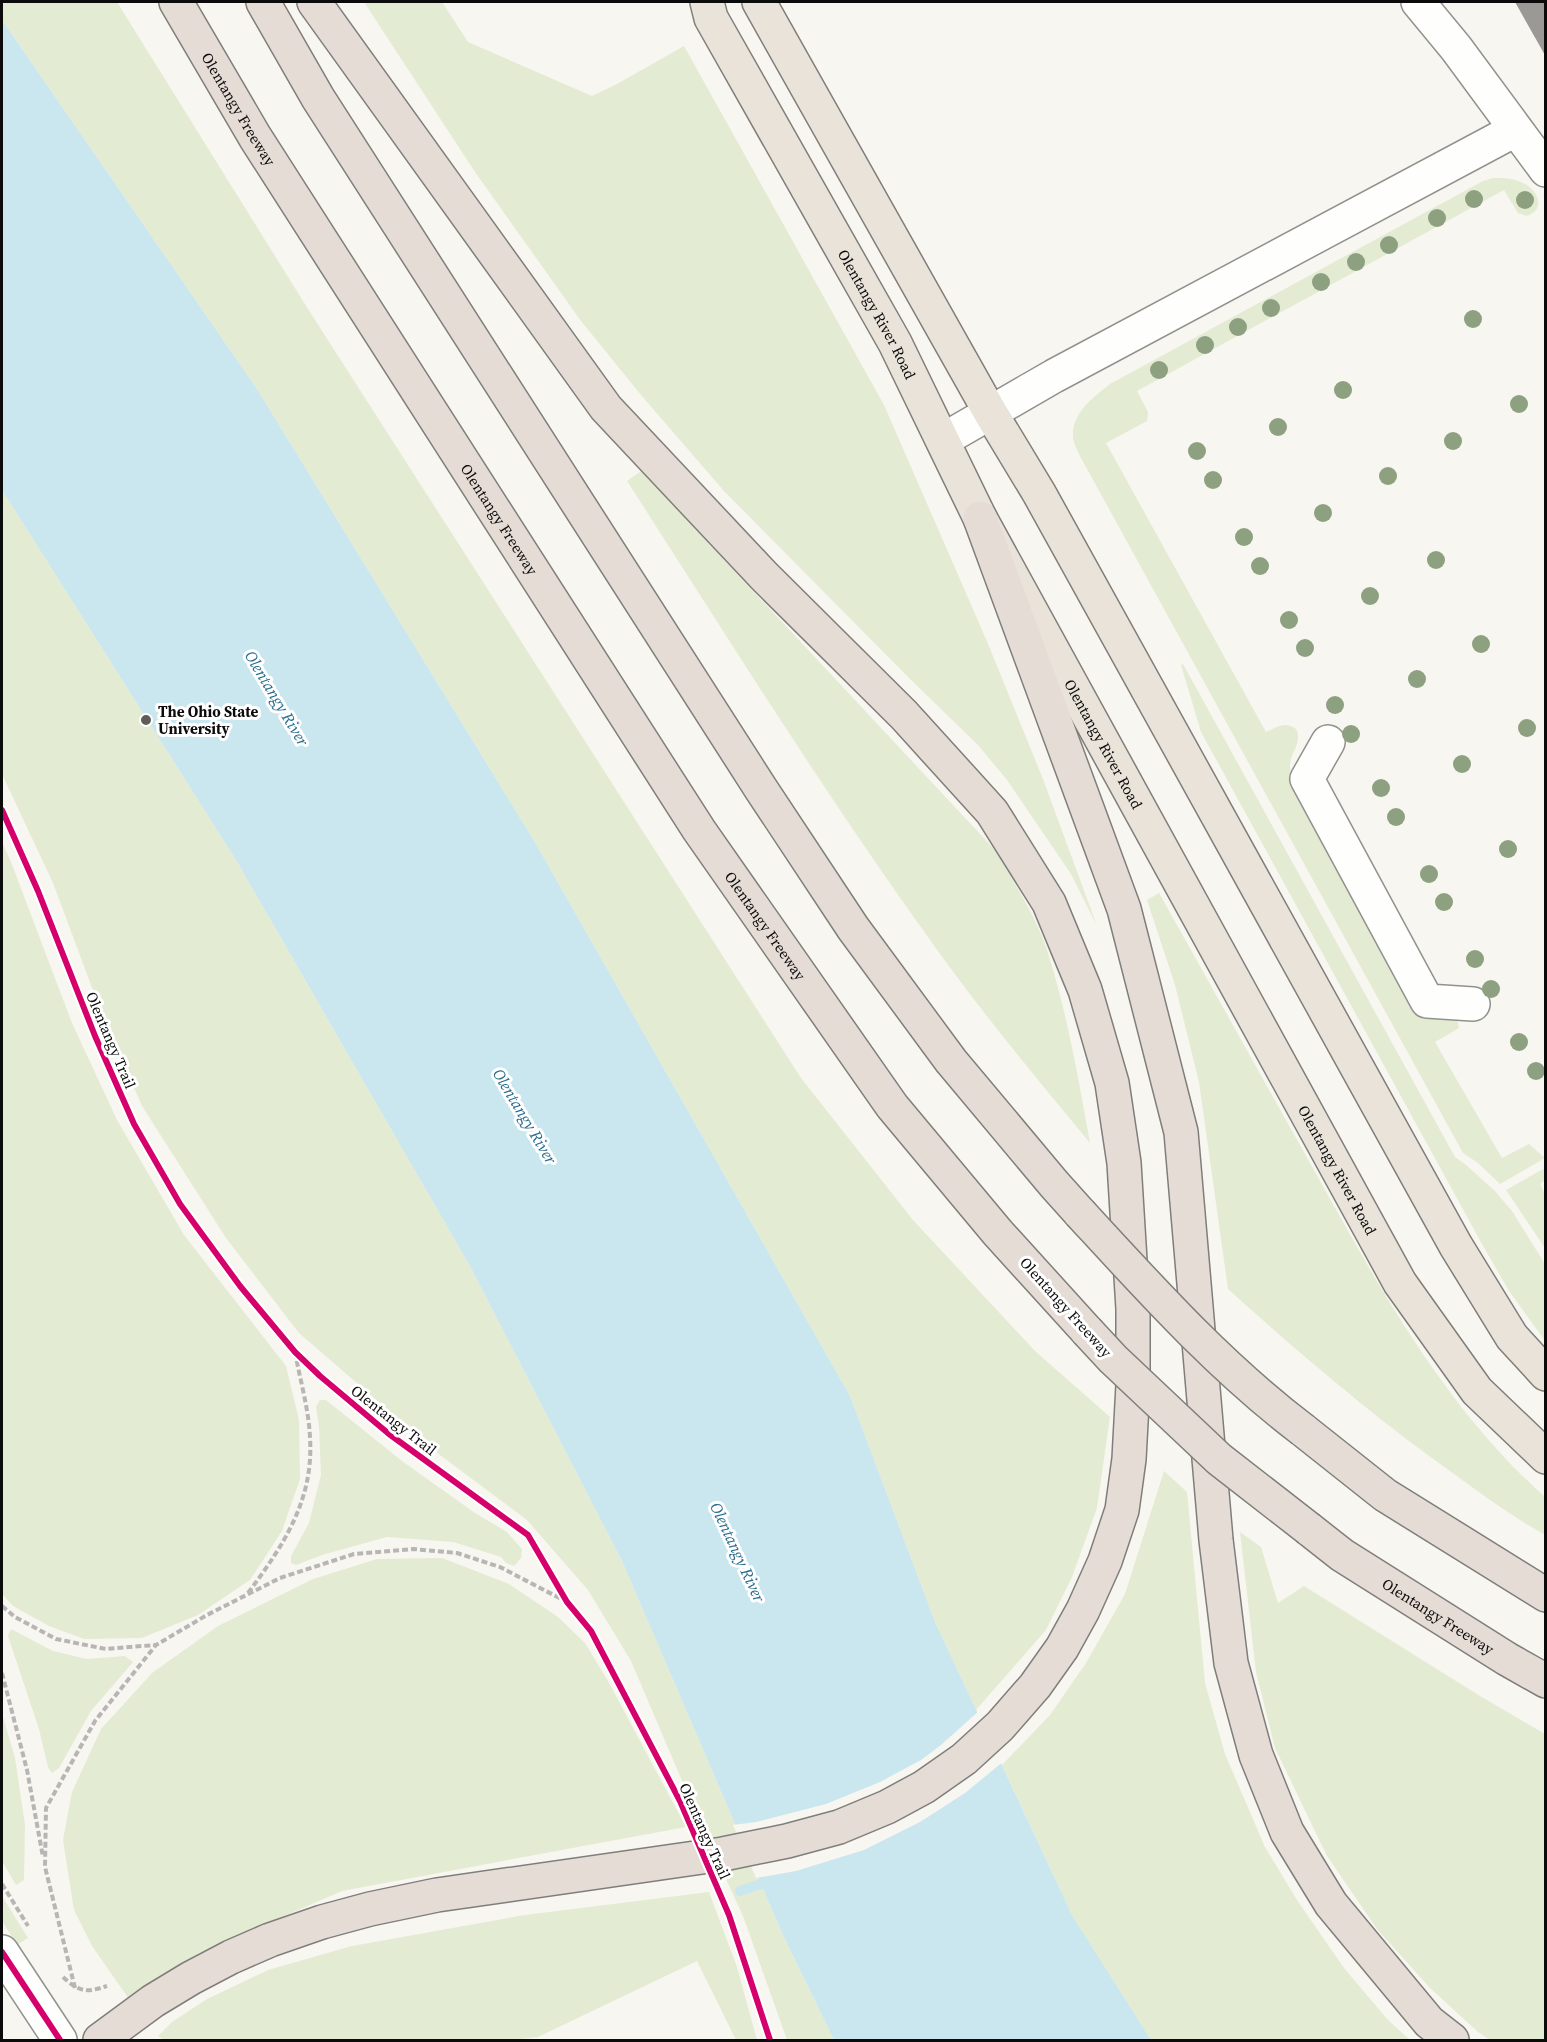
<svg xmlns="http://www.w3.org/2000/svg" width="1547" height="2042" font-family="'Source Serif 4',serif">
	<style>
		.green { fill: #e4ebd3 }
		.water { fill: #cae6ee }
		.pier { fill: #f8f6f0 }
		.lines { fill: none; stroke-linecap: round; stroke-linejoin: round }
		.stream { stroke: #cae6ee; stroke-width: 10 }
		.building { fill: #9b9996 }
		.minor-casing { stroke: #92918e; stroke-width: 36 }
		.major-casing { stroke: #7f7e7b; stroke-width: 36 }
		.highway-casing { stroke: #7f7e7b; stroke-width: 36 }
		.path { stroke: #b7b6b5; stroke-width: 4; stroke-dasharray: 6 3; stroke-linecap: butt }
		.minor { stroke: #fefefd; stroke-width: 33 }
		.major { stroke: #e9e3da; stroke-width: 33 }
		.highway { stroke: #e6dcd6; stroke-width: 33 }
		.highway-bridge-casing { stroke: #7f7e7b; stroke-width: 36; stroke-linecap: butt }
		.highway-bridge { stroke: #e6dcd6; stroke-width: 33 }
		.cycleway-casing { stroke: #fff; stroke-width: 10 }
		.cycleway { stroke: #d6006c; stroke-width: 6 }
		.tree { fill: #8da080 }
		.poi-dot { fill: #5e5d5b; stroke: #fff; stroke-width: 2 }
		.labels { text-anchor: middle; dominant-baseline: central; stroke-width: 6; stroke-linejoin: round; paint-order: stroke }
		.street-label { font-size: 15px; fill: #0b0b0b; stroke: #fff }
		.poi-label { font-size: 15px; font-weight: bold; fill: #0b0b0b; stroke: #fff; text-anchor: start }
		.water-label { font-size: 16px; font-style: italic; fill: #266b8b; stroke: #fff }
	</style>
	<rect width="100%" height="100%" fill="#f8f6f0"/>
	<g class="green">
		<polygon points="2,2 117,2 308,309 801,1078 913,1220 1035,1351 1110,1417 1097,1508 1072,1577 1046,1630 976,1710 935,1622 850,1396 536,844 257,389 2,20"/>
		<polygon points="364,2 442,2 468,42 592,96 617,84 684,46 884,405 986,639 1043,779 1097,926 1071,874 1007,780 978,745 911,680 724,491 641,395 581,321 475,172"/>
		<path d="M1493 178C1503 178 1512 178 1521 182 1538 189 1547 209 1527 216L1518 213 1504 190 1137 391 1148 412 1147 421 1106 443 1266 732C1278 727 1284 721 1296 729 1303 743 1290 752 1290 766 1290 772 1293 779 1295 785L1457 1019 1459 1028 1435 1042 1502 1158 1529 1144 1545 1158 1500 1184 1478 1163 1463 1153 1081 458C1078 452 1073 443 1073 436 1072 412 1094 397 1110 384L1483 181Z"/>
		<path d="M641 471 995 850C1013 881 1034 913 1046 947 1067 1011 1078 1077 1090 1143 1035 1077 980 1010 930 940 823 791 726 635 627 481Z"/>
		<polygon points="2,490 236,860 471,1268 622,1561 782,1933 834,2040 787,2040 743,1916 701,1825 631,1661 588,1590 527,1520 440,1455 299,1333 226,1238 142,1106 104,1020 53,883 2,774"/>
		<polygon points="1183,664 1455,1157 1465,1164 1495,1191 1512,1211 1545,1264 1545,1341 1509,1291 1482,1244 1201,732 1181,665"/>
		<polygon points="2,842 11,862 72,1023 117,1120 184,1235 286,1366 299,1420 300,1479 282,1531 250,1580 198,1615 142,1638 84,1639 49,1626 13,1606 2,1594"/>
		<path d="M1159 893C1211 985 1262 1078 1314 1170 1379 1287 1444 1407 1545 1497V1535C1513 1517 1484 1496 1454 1474 1375 1418 1300 1354 1228 1289L1199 1082 1175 985 1147 900Z"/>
		<polygon points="1545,1168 1545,1180 1540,1184 1545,1194 1545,1248 1506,1190"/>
		<polygon points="320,1400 326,1400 402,1461 475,1513 507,1532 522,1549 521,1558 514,1566 506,1563 501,1557 453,1542 387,1537 322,1555 296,1565 291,1563 291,1556 309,1523 321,1475 319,1427 316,1407"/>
		<polygon points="1164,1471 1187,1492 1205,1683 1225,1754 1265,1847 1297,1900 1344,1968 1388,2020 1410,2040 1151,2040 1072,1915 1002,1765 1050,1715 1086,1663 1125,1594"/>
		<polygon points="1240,1532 1261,1547 1278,1603 1304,1586 1480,1696 1545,1734 1545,2040 1490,2040 1478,2032 1430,1988 1377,1929 1327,1856 1275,1748 1256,1672"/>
		<polygon points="442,1558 509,1584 558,1617 585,1643 608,1681 686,1827 342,1891 199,1953 129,1999 92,1946 74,1910 63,1840 72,1792 101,1729 152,1673 218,1626 313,1579 377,1559"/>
		<polygon points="11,1629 53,1651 87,1659 125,1656 133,1662 91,1711 59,1768 52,1773 48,1767 39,1729 8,1636"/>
		<polygon points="2,1713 15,1758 25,1825 24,1880 16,1885 2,1861"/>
		<polygon points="709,1892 737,1967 757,2040 736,2040 697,1961 538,2037 512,2040 164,2040 158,2036 172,2022 207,1999 268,1970 352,1946 525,1915"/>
		<polygon points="2,1896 28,1938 17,1945 2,1921"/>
	</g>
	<polygon class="water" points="2,20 257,389 536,844 850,1396 935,1622 1072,1915 1151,2040 834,2040 782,1933 622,1561 471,1268 236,860 2,490"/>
	<polygon class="pier" points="980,1710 1004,1761 965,1793 920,1822 864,1850 796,1871 756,1878 733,1825 756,1822 826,1804 880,1782 921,1760 941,1745"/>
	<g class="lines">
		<polyline class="stream" points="740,1891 761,1884"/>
	</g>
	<polygon class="building" points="1515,2 1546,2 1546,57"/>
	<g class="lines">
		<g class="minor-casing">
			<g id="minor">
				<polyline points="1418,2 1456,48 1546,170"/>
				<polyline points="943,440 1054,376 1515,130"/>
				<polyline points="1328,742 1307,779 1427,1001 1473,1004"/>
				<polyline points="2,1952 60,2040"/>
			</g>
		</g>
		<g class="major-casing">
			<g id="major">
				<path id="s1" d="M707 2 711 18 895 343 980 518 1400 1283 1477 1391 1546 1457"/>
				<polyline points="759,2 990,412 1039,493 1456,1246 1512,1337 1546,1374"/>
			</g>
		</g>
		<g class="highway-casing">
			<g id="highway">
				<path id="s2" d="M176 2 255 137 699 830 892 1106 998 1233 1087 1331"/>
				<polyline points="263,2 318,98 761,789 853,928 951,1061 1054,1184 1080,1213"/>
				<polyline points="980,518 1124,909 1181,1132 1216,1540 1231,1663 1256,1755 1287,1832 1331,1904 1429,2022 1452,2040"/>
				<polyline points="1303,1430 1385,1495 1546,1595"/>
				<path id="s3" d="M1309 1529 1342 1555 1507 1659 1546 1681"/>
				<polyline points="100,2040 153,2001 191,1978 231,1957 270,1940 322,1922 370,1909 437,1895 723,1854 787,1841 839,1827 887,1807 924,1787 964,1759 1000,1726 1035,1686 1062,1648 1083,1610 1105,1561 1122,1510 1129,1459 1133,1385 1133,1309 1124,1163 1112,1083 1085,990 1049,903 992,812 904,715 764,576 606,408 314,2"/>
			</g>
		</g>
		<g class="path">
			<path d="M248 1593C283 1546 314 1500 310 1438 309 1410 300 1380 295 1352"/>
			<polyline points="2,1606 15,1617 56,1639 106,1649 155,1645"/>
			<polyline points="2,1673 27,1770 43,1857"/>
			<polyline points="2,1884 28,1926"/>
			<path d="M63 1977C79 1992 86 1993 107 1986"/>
			<polyline points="75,1988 45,1867 46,1808 95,1721 156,1645 207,1615 280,1578 354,1554 413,1549 457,1553 500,1567 567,1602"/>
		</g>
		<use href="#minor" class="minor"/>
		<use href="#major" class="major"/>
		<use href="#highway" class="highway"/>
		<g class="highway-bridge-casing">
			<g id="highway-bridge">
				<path d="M1080 1213C1150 1289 1220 1367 1303 1430"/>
				<polyline points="1087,1331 1113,1359 1219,1459 1309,1529"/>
			</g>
		</g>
		<use href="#highway-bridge" class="highway-bridge"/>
		<g class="cycleway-casing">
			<g id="cycleway">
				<polyline points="2,810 38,891 95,1036 134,1124 180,1204 240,1286 295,1352 320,1376 389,1434 528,1535 567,1602 591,1631 680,1801 729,1915 770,2040"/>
				<polyline points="2,1952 60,2040"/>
			</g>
		</g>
		<use href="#cycleway" class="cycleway"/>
	</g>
	<g class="tree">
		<circle cx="1474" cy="199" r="9"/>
		<circle cx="1525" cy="200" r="9"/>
		<circle cx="1437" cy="218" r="9"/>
		<circle cx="1389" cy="245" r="9"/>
		<circle cx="1356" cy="262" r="9"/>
		<circle cx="1321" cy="282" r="9"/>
		<circle cx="1271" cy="308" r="9"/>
		<circle cx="1473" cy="319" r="9"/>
		<circle cx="1238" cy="327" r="9"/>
		<circle cx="1205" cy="345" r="9"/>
		<circle cx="1159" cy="370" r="9"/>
		<circle cx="1343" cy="390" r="9"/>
		<circle cx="1519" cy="404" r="9"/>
		<circle cx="1278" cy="427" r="9"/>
		<circle cx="1453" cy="441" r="9"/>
		<circle cx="1197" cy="451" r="9"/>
		<circle cx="1388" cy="476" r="9"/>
		<circle cx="1213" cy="480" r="9"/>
		<circle cx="1323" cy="513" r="9"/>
		<circle cx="1244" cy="537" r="9"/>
		<circle cx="1436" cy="560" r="9"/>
		<circle cx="1260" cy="566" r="9"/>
		<circle cx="1370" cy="596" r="9"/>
		<circle cx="1289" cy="620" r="9"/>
		<circle cx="1481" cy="644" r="9"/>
		<circle cx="1305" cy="648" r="9"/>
		<circle cx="1417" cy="679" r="9"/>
		<circle cx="1335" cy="705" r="9"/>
		<circle cx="1527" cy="728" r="9"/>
		<circle cx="1351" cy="734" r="9"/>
		<circle cx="1462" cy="764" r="9"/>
		<circle cx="1381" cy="788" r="9"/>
		<circle cx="1396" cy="817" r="9"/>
		<circle cx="1508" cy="849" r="9"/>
		<circle cx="1429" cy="874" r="9"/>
		<circle cx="1444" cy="902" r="9"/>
		<circle cx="1475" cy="959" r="9"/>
		<circle cx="1491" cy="989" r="9"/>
		<circle cx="1519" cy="1042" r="9"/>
		<circle cx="1536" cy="1071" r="9"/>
	</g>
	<circle class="poi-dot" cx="146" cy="720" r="6"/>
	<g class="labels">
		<g class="street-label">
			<text stroke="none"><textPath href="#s2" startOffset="124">Olentangy Freeway</textPath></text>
			<text stroke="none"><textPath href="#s1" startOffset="356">Olentangy River Road</textPath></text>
			<text stroke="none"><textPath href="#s2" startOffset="610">Olentangy Freeway</textPath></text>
			<text stroke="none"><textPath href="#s1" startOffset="842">Olentangy River Road</textPath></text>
			<text stroke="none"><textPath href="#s2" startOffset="1096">Olentangy Freeway</textPath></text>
			<text transform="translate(111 1040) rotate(67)">Olentangy Trail</text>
			<text stroke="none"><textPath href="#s1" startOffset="1328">Olentangy River Road</textPath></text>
			<text transform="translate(1066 1307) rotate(48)">Olentangy Freeway</text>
			<text transform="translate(394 1420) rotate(38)">Olentangy Trail</text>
			<text stroke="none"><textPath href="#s3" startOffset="156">Olentangy Freeway</textPath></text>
			<text transform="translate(705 1831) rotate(66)">Olentangy Trail</text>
		</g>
		<g class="poi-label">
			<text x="158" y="711">The Ohio State<tspan x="158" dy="17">University</tspan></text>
		</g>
		<g class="water-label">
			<text transform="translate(277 698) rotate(59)">Olentangy River</text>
			<text transform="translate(525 1116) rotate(59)">Olentangy River</text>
			<text transform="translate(738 1552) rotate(65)">Olentangy River</text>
		</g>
	</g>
	<rect width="1547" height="2042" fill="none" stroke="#0b0b0b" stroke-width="6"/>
</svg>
